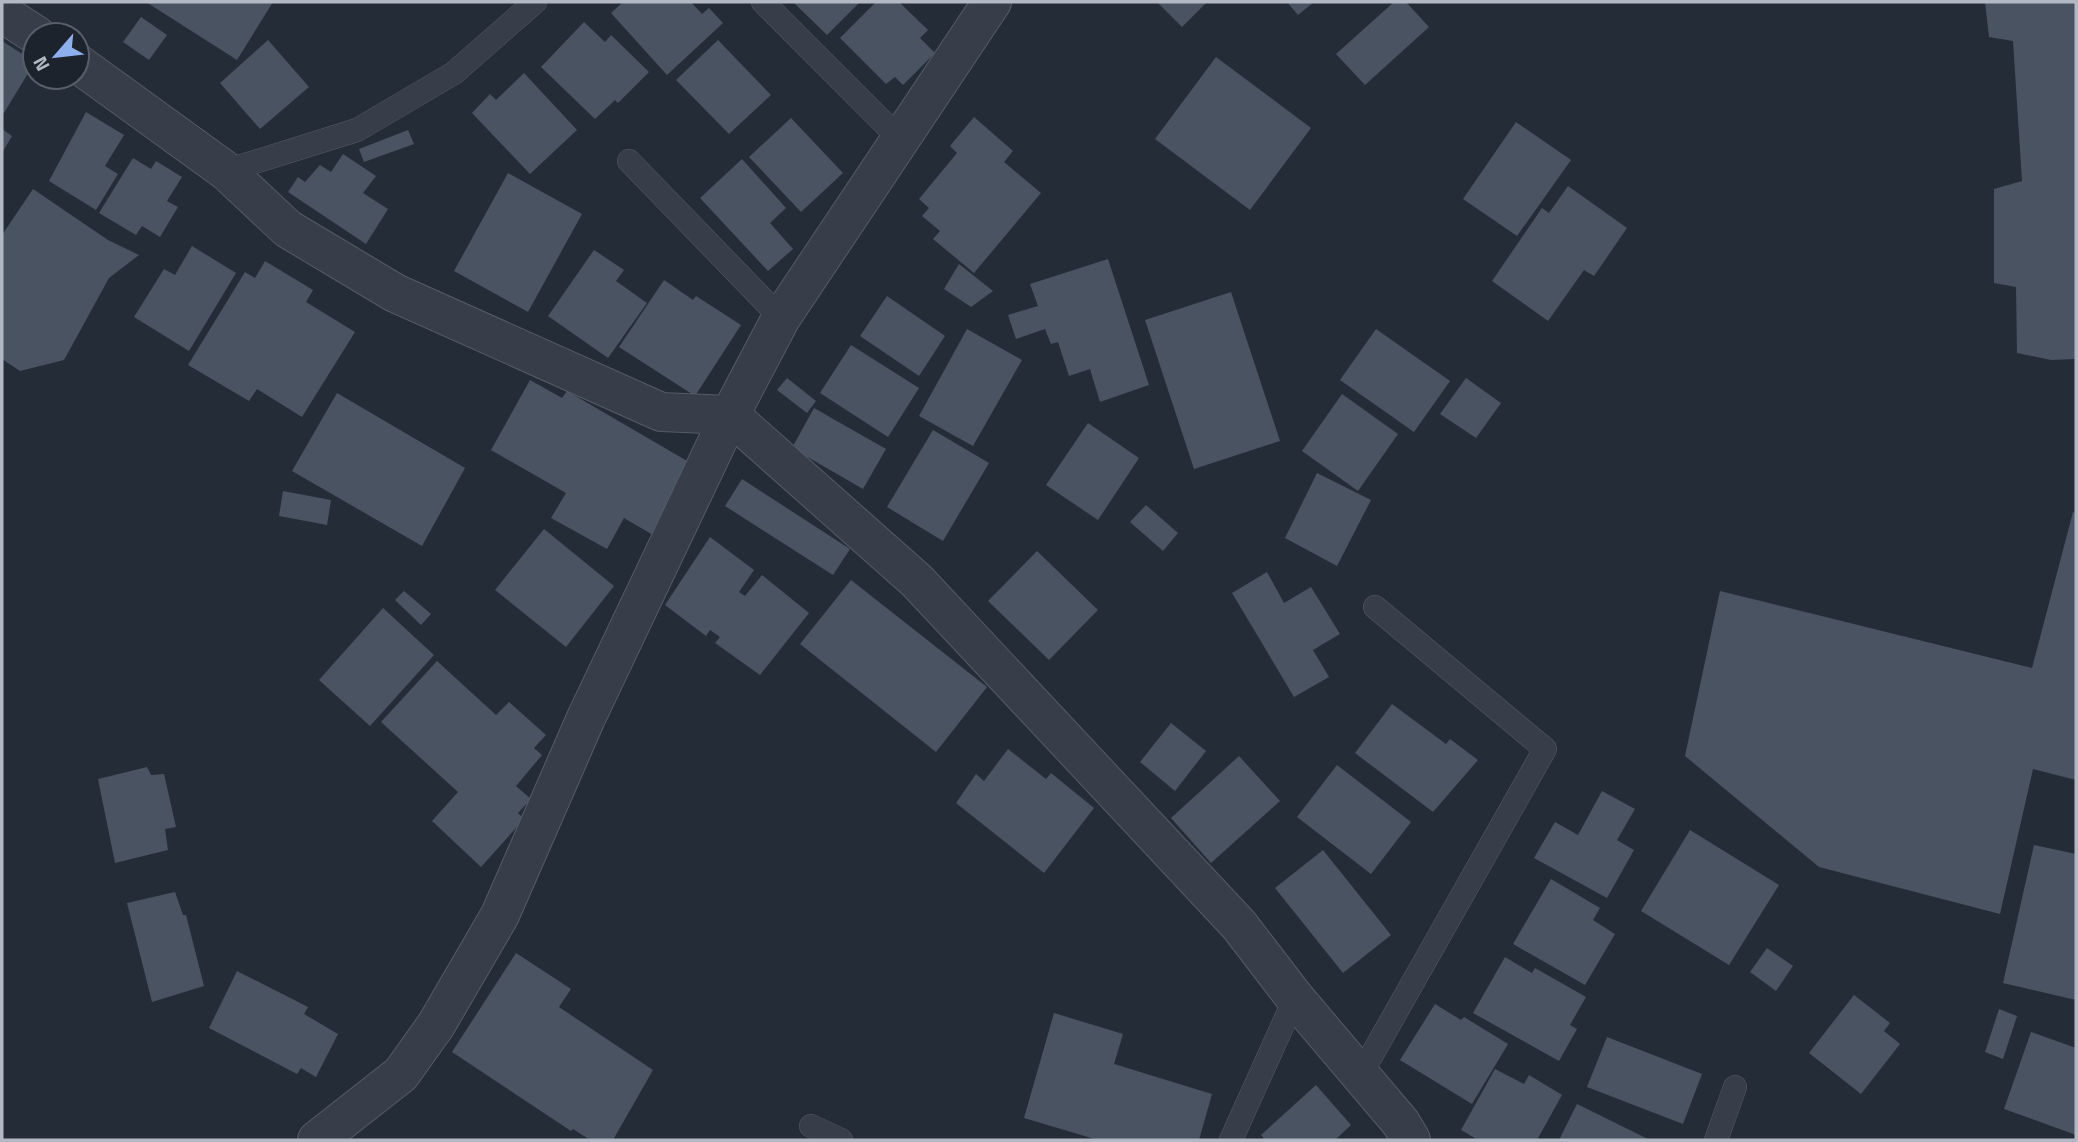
<svg xmlns="http://www.w3.org/2000/svg" width="2078" height="1142" font-family="'Titillium Web',sans-serif">
	<style>
		.building { fill: #4a5361 }
		.lines { fill: none; stroke-linecap: round; stroke-linejoin: round }
		.lane-casing { stroke: #555c66; stroke-width: 24 }
		.street-casing { stroke: #555c66; stroke-width: 40 }
		.lane { stroke: #373e49; stroke-width: 23 }
		.street { stroke: #373e49; stroke-width: 38 }
	</style>
	<rect width="100%" height="100%" fill="#242c38"/>
	<g class="building">
		<polygon points="146,2 273,2 237,60"/>
		<polygon points="623,2 691,2 702,14 709,8 723,23 667,75 611,13"/>
		<polygon points="793,2 860,2 827,35"/>
		<polygon points="876,2 899,2 928,30 920,38 935,53 903,85 895,77 886,84 840,38"/>
		<polygon points="1157,2 1207,2 1182,27"/>
		<polygon points="1287,2 1314,2 1298,15"/>
		<polygon points="1394,2 1406,2 1429,27 1365,85 1336,54"/>
		<polygon points="1985,2 2076,2 2076,359 2051,360 2017,353 2016,287 1994,283 1994,189 2022,181 2013,41 1989,37"/>
		<polygon points="141,17 167,35 149,60 123,42"/>
		<polygon points="584,22 605,42 611,35 649,72 618,103 615,100 595,119 541,67"/>
		<polygon points="268,40 309,87 260,129 220,83"/>
		<polygon points="718,40 771,95 729,134 676,80"/>
		<polygon points="2,41 35,62 2,116"/>
		<polygon points="1216,57 1311,128 1250,210 1155,139"/>
		<polygon points="524,73 577,130 530,174 472,113 490,94 496,100"/>
		<polygon points="86,112 124,135 105,166 118,174 96,210 49,181"/>
		<polygon points="974,117 1013,151 1004,162 1041,193 974,273 933,239 940,231 922,216 929,208 919,199 957,153 950,146"/>
		<polygon points="791,118 843,173 801,212 749,157"/>
		<polygon points="1516,122 1571,160 1517,236 1463,199"/>
		<polygon points="2,129 12,136 2,153"/>
		<polygon points="408,130 414,144 364,162 359,149"/>
		<polygon points="343,154 376,176 363,193 388,209 366,244 288,192 298,177 305,182 320,165 331,172"/>
		<polygon points="133,158 151,169 156,161 182,177 167,201 178,207 160,237 142,226 136,235 99,213"/>
		<polygon points="742,159 786,208 770,223 793,249 768,271 700,198"/>
		<polygon points="508,173 582,214 528,312 454,271"/>
		<polygon points="1568,186 1627,228 1594,276 1584,270 1548,321 1492,281 1542,208 1549,213"/>
		<polygon points="33,189 108,240 139,255 109,278 64,360 20,371 2,359 2,235"/>
		<polygon points="192,246 236,273 189,351 134,317 164,269 175,275"/>
		<polygon points="594,250 624,270 616,281 647,303 608,358 548,316"/>
		<polygon points="1108,259 1149,385 1100,402 1090,369 1069,376 1058,342 1051,344 1045,329 1016,339 1008,315 1038,306 1030,284"/>
		<polygon points="265,261 313,290 306,302 355,332 302,417 257,389 249,401 188,365 245,272 255,278"/>
		<polygon points="959,264 993,291 971,307 944,289"/>
		<polygon points="664,280 693,300 696,296 741,325 695,396 619,347"/>
		<polygon points="1231,292 1280,441 1194,469 1145,320"/>
		<polygon points="887,296 945,336 919,376 860,336"/>
		<polygon points="967,329 1022,360 973,446 919,416"/>
		<polygon points="1376,329 1450,381 1414,432 1340,380"/>
		<polygon points="851,345 919,388 888,437 820,393"/>
		<polygon points="787,378 816,401 807,413 777,390"/>
		<polygon points="1466,378 1501,403 1476,438 1440,414"/>
		<polygon points="530,380 562,398 567,391 694,465 653,535 624,518 607,549 551,518 566,493 491,450"/>
		<polygon points="337,393 465,468 422,546 292,471"/>
		<polygon points="1342,394 1398,434 1358,491 1302,451"/>
		<polygon points="814,408 886,449 863,489 792,448"/>
		<polygon points="1088,423 1139,458 1098,520 1046,485"/>
		<polygon points="933,430 989,463 943,541 887,507"/>
		<polygon points="1317,473 1371,500 1337,566 1285,538"/>
		<polygon points="742,479 850,549 833,575 725,506"/>
		<polygon points="283,491 331,500 327,525 279,516"/>
		<polygon points="1146,505 1178,533 1163,551 1130,522"/>
		<polygon points="2073,512 2076,513 2076,780 2033,769 2000,914 1819,867 1685,756 1720,591 2032,668"/>
		<polygon points="544,529 614,586 566,647 495,590"/>
		<polygon points="710,537 754,570 739,592 745,596 762,575 809,613 760,675 715,643 720,637 710,630 706,636 665,605"/>
		<polygon points="1037,551 1098,610 1049,660 988,601"/>
		<polygon points="1267,572 1284,603 1311,587 1340,634 1313,650 1329,677 1294,697 1232,593"/>
		<polygon points="851,580 987,687 936,752 800,644"/>
		<polygon points="404,591 431,614 421,625 395,600"/>
		<polygon points="383,608 434,655 370,726 319,680"/>
		<polygon points="437,661 496,715 509,702 546,735 534,748 542,755 516,786 531,799 518,813 524,819 481,867 432,821 458,792 381,722"/>
		<polygon points="1392,704 1446,744 1450,739 1478,760 1433,812 1355,753"/>
		<polygon points="1171,723 1206,751 1175,791 1140,762"/>
		<polygon points="1008,749 1046,779 1051,773 1094,808 1044,873 956,803 976,774 984,781"/>
		<polygon points="1239,756 1280,801 1211,863 1171,818"/>
		<polygon points="1337,765 1411,822 1371,874 1297,817"/>
		<polygon points="147,767 151,775 164,774 176,827 165,829 168,850 115,863 98,779"/>
		<polygon points="1602,791 1635,809 1617,840 1634,850 1607,898 1534,858 1555,822 1578,835"/>
		<polygon points="1690,830 1779,885 1729,965 1641,911"/>
		<polygon points="2034,845 2076,854 2076,1000 2003,983"/>
		<polygon points="1323,850 1391,935 1343,973 1275,888"/>
		<polygon points="1551,879 1600,908 1593,920 1615,934 1585,985 1513,944"/>
		<polygon points="175,892 183,915 186,915 204,986 152,1002 127,903"/>
		<polygon points="1767,948 1793,966 1776,991 1750,972"/>
		<polygon points="516,953 571,989 559,1007 653,1070 613,1140 590,1140 573,1129 571,1131 452,1052"/>
		<polygon points="1505,957 1532,973 1535,968 1586,997 1570,1025 1577,1029 1559,1061 1473,1013"/>
		<polygon points="237,971 308,1007 304,1014 338,1034 316,1077 301,1068 297,1074 209,1028"/>
		<polygon points="1854,995 1890,1023 1884,1031 1900,1044 1861,1094 1809,1053"/>
		<polygon points="1435,1004 1461,1020 1464,1017 1508,1044 1472,1104 1400,1060"/>
		<polygon points="1999,1009 2017,1016 2003,1059 1985,1052"/>
		<polygon points="1054,1013 1123,1034 1114,1064 1212,1094 1199,1140 1098,1140 1024,1118"/>
		<polygon points="2031,1032 2076,1048 2076,1135 2004,1109"/>
		<polygon points="1607,1037 1702,1074 1683,1124 1587,1087"/>
		<polygon points="1495,1069 1524,1084 1529,1075 1562,1095 1537,1140 1478,1140 1461,1130"/>
		<polygon points="1316,1085 1351,1125 1335,1140 1265,1140 1261,1135"/>
		<polygon points="1577,1104 1650,1140 1559,1140"/>
	</g>
	<g class="lines">
		<g class="lane-casing">
			<g id="lane">
				<polyline points="763,2 901,140"/>
				<polyline points="629,161 781,318"/>
				<polyline points="226,171 357,130 454,73 535,2"/>
				<polyline points="1361,1074 1545,749 1375,607"/>
				<polyline points="811,1126 841,1140"/>
				<polyline points="1231,1140 1295,998"/>
				<polyline points="1716,1140 1735,1087"/>
			</g>
		</g>
		<g class="street-casing">
			<g id="street">
				<polyline points="2,13 36,35"/>
				<polyline points="77,63 226,171 288,229 395,293 661,412 730,415 917,581 1239,925 1295,998 1401,1123 1411,1140"/>
				<polyline points="317,1140 401,1074 436,1025 500,915 586,718 730,415 781,318 992,2"/>
			</g>
		</g>
		<use href="#lane" class="lane"/>
		<use href="#street" class="street"/>
	</g>
	<rect width="2078" height="1142" fill="none" stroke="#b2b9c4" stroke-width="7"/>
	<g transform="translate(56 56) rotate(242)"><circle r="33" fill="#1d232d" stroke="#595f69" stroke-width="2"/>
	<path d="M0-5L12 26L0 18L-12 26Z" fill="#8eafee"/>
	<text y="-10" font-size="19" font-weight="bold" text-anchor="middle" fill="#b2b9c4">N</text>
	</g>
</svg>
